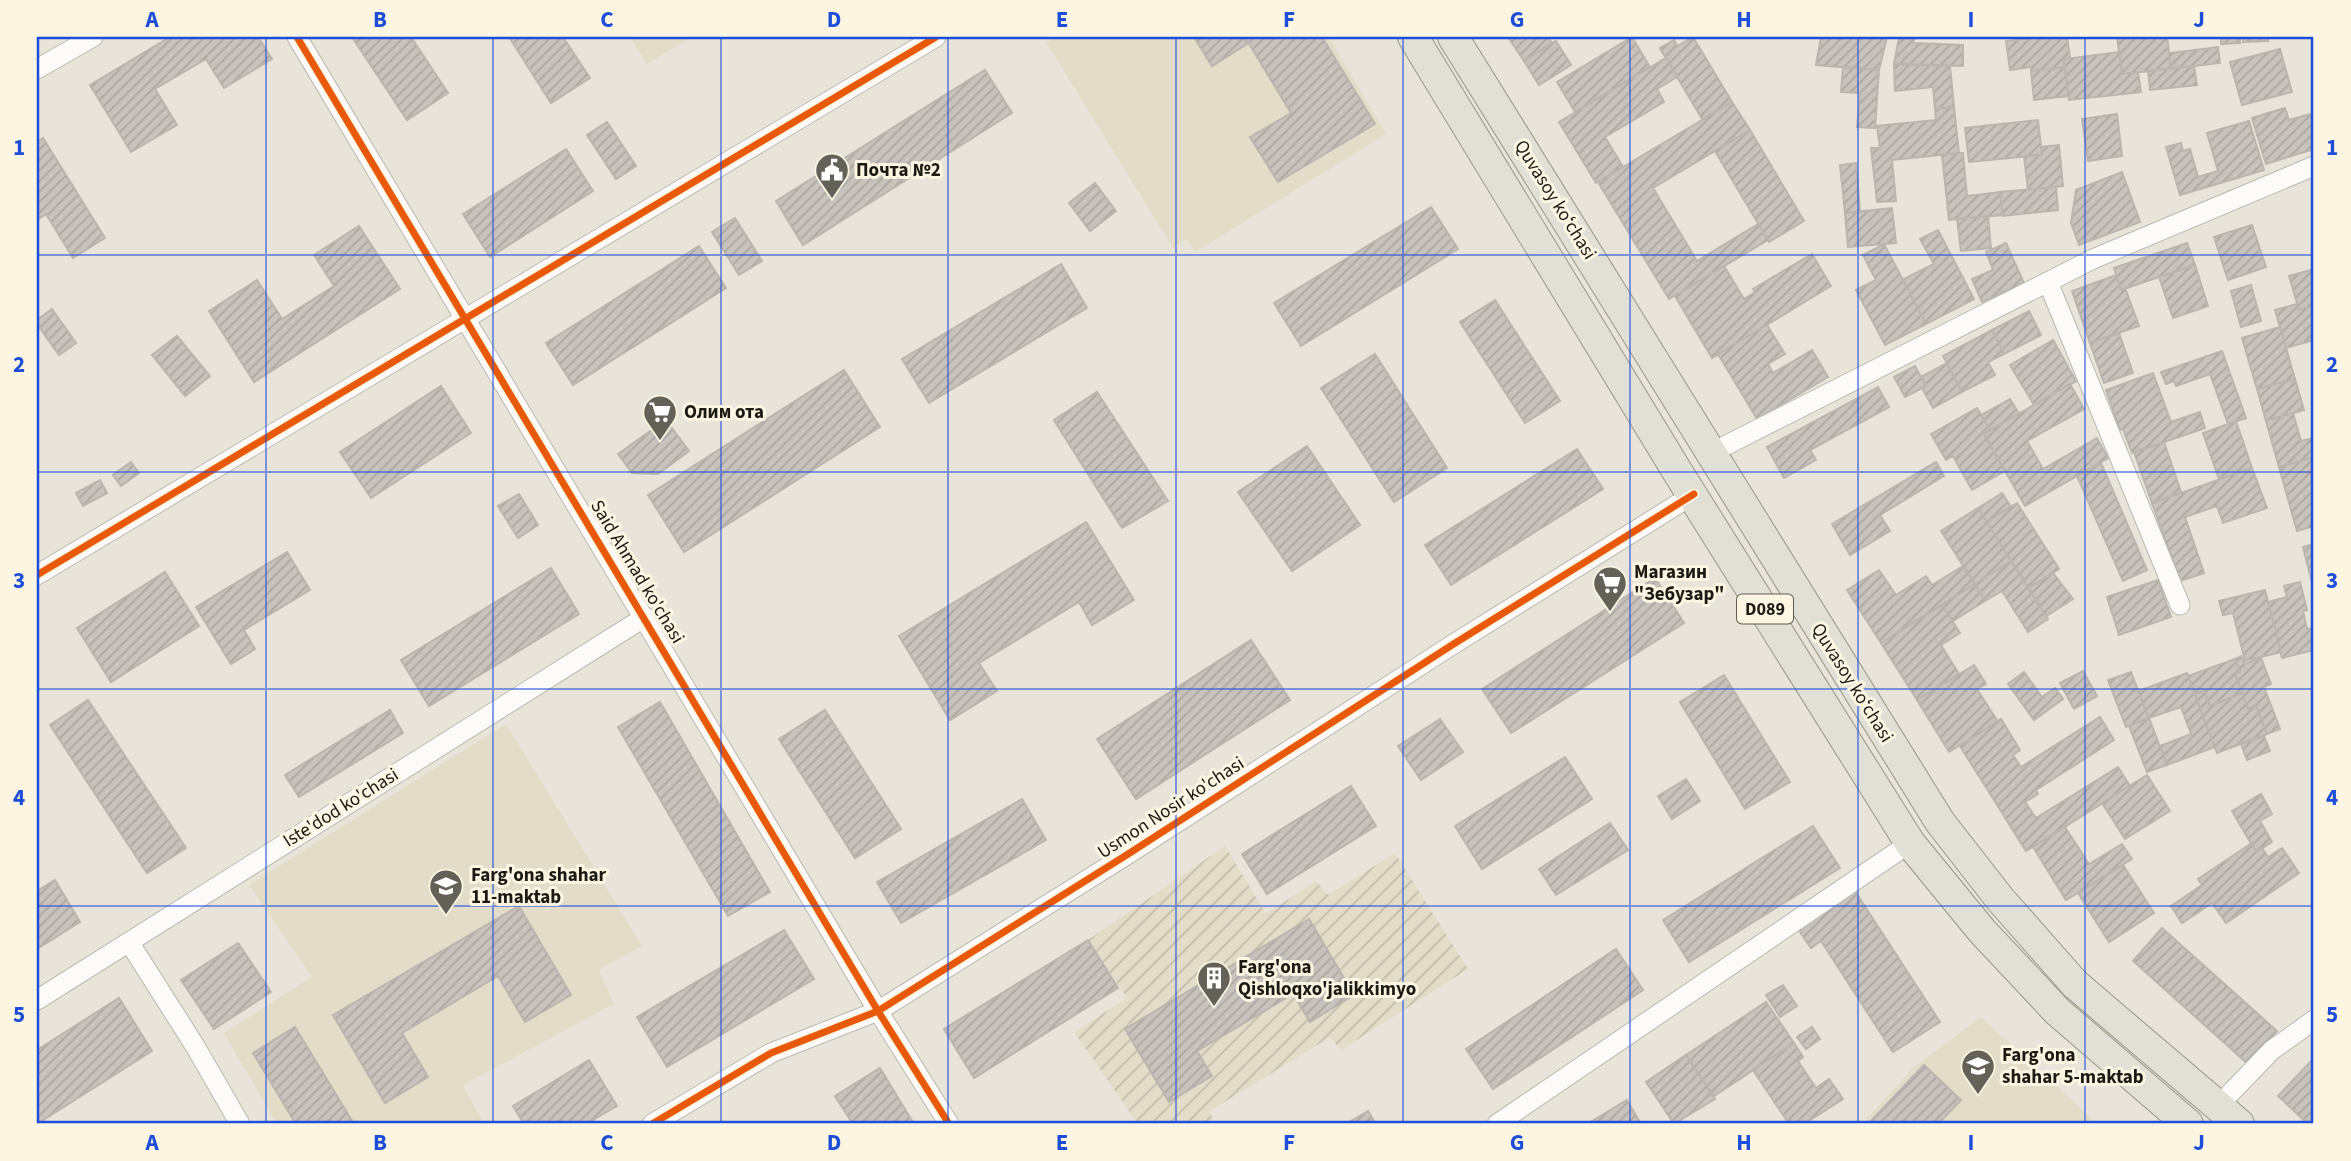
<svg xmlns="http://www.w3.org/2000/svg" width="2351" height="1161" font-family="'Source Sans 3',sans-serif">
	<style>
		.built { fill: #e3dcc9 }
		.industrial { fill: url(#industrial-furrows) }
		.building { fill: url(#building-hatch); stroke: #bab5ae; stroke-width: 2 }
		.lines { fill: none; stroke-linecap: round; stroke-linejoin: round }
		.minor-casing { stroke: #bcb9b1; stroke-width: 21 }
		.primary-casing { stroke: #979684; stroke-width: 32 }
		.minor { stroke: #fcfbf9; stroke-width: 19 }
		.primary { stroke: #e0e0d7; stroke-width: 30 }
		.cycleway-casing { stroke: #fcf5e1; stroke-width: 11 }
		.cycleway { stroke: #e8590c; stroke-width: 7 }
		.grid { fill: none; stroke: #1d4ed8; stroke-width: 2; stroke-opacity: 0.55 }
		.labels { text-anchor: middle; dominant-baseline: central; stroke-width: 6; stroke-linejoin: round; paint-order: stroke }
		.shield { fill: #fcf5e1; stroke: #5f5c51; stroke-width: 2 }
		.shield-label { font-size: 18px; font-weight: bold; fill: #1c1a13 }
		.poi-label { font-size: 19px; font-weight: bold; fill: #1c1a13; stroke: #fcf5e1; text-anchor: start }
		.street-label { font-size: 19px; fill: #1c1a13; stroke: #fcf5e1 }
		.neatline { fill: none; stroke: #1d4ed8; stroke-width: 2.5 }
		.grid-label { font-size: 23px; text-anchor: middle; font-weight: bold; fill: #1d4ed8 }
	</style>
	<defs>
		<pattern id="industrial-furrows" width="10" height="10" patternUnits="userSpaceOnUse" patternTransform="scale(1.75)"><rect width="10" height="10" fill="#e3dcc9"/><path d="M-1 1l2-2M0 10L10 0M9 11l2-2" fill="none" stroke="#c2bcac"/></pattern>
		<pattern id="building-hatch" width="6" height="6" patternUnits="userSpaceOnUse" patternTransform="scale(1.75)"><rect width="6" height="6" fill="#c7c2bb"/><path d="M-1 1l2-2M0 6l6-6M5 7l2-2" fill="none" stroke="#aaa6a0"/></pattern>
	</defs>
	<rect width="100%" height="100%" fill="#e9e4da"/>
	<g class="built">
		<polygon points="630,37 692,37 647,64"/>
		<polygon points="1055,37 1329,37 1386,134 1195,252 1186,239 1173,248 1046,42"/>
		<polygon points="506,724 642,946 599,970 614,1004 463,1085 484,1124 277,1124 224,1033 312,977 249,885"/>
		<polygon points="1981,1017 2098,1124 1862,1124 1913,1068"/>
	</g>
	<polygon class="industrial" points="1225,846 1266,914 1316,881 1328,895 1395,853 1468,969 1341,1050 1330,1037 1210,1111 1213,1119 1204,1124 1138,1124 1074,1032 1127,998 1088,940"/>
	<g class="building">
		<polygon points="170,37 258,37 272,59 224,88 206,59 155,89 177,125 131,152 90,85"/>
		<polygon points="352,37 411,37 448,93 407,120"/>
		<polygon points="509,37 563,37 590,78 551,103"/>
		<polygon points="1194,37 1243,37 1247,44 1212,66"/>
		<polygon points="1245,37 1322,37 1375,124 1278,182 1250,137 1291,113"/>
		<polygon points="1508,37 1548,37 1552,43 1524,61"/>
		<polygon points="1632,37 1650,67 1575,112 1557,82"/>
		<polygon points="1693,37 1732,102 1702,119 1660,48 1674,40 1677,46"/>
		<polygon points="1821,37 1887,37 1879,70 1816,65"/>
		<polygon points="1899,37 1915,37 1913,43 1963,45 1963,66 1894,64"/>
		<polygon points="2040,37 2067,37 2070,58 2064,59 2065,67 2031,71 2031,67 2010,70 2006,41"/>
		<polygon points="2117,37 2167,37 2171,69 2122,74"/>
		<polygon points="2221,37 2240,37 2240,43 2221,44"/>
		<polygon points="2243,37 2268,37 2268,41 2243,42"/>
		<polygon points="1556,41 1571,65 1539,85 1524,61"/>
		<polygon points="2218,47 2220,63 2171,69 2169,53"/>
		<polygon points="2280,49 2292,92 2242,105 2230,62"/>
		<polygon points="2119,52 2122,74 2138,72 2141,92 2069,100 2064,59"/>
		<polygon points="1666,58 1677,77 1657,89 1664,102 1605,137 1623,167 1596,183 1559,122"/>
		<polygon points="1894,64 1950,66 1954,107 1935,109 1933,87 1895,91"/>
		<polygon points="2194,66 2197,85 2150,90 2148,71"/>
		<polygon points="1843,67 1879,70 1875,128 1857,127 1860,93 1841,92"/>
		<polygon points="2065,67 2068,96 2034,100 2031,71"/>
		<polygon points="985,70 1012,113 803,245 776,201"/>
		<polygon points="1732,102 1750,130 1653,188 1697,261 1758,224 1768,240 1669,299 1598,182"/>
		<polygon points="1954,107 1959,153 1892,160 1896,201 1877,202 1871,148 1880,148 1877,126 1936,120 1935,109"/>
		<polygon points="2285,108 2289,120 2314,113 2314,149 2266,164 2252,118"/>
		<polygon points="2117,114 2122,156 2088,161 2082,119"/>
		<polygon points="2038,120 2042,155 1969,162 1965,128"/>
		<polygon points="2249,121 2264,170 2180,195 2166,147 2181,143 2183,151 2190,149 2198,177 2218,171 2207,133"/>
		<polygon points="607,122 636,166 616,179 587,135"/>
		<polygon points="1750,130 1804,221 1769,242 1715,151"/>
		<polygon points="43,138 105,238 73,258 46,214 37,220 37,142"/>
		<polygon points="2059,145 2063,186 2028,190 2024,156 2042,155 2041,147"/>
		<polygon points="566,149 593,191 490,257 463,214"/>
		<polygon points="1963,153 1967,196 2000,192 2003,215 1949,220 1942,155"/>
		<polygon points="1856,163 1860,211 1845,213 1840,165"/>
		<polygon points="2122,172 2140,222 2079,245 2071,223 2076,190"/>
		<polygon points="1095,183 1116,211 1090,231 1069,203"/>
		<polygon points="2056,187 2058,210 2003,216 2000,192"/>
		<polygon points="1431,207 1458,249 1301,346 1274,303"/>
		<polygon points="1892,208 1896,243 1848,247 1845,213"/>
		<polygon points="1988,216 1991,248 1961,251 1957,219"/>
		<polygon points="735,218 762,261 739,275 712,232"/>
		<polygon points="2252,225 2266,267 2228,280 2214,237"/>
		<polygon points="359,226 400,289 254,382 209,311 257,280 282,319 334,286 314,255"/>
		<polygon points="1938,230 1974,299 1926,324 1902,280 1934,264 1920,239"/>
		<polygon points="2006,243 2024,283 1982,302 1972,279 1993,270 1986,252"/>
		<polygon points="2187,243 2195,265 2121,290 2114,268"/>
		<polygon points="1884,244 1926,324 1885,345 1856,290 1876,280 1863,255"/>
		<polygon points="699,246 726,288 573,385 546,343"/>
		<polygon points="1812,254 1831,286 1712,358 1675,296 1724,266 1744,299 1755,292 1753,289"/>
		<polygon points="1061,264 1087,308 929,403 902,359"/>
		<polygon points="2195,265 2208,306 2173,318 2159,277"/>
		<polygon points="2314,269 2314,305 2299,310 2289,276"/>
		<polygon points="2116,275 2121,290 2125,288 2139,326 2090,343 2072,291"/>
		<polygon points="2251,285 2261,321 2241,327 2231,291"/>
		<polygon points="1495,300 1560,401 1525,423 1460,322"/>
		<polygon points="2297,304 2299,310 2314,305 2314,340 2286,348 2275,310"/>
		<polygon points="52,309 76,343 59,355 37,324 37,320"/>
		<polygon points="2029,311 2041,335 2004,354 1992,330"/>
		<polygon points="1767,325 1785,354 1768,364 1773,373 1812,350 1828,377 1757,419 1718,354"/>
		<polygon points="2280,327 2295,379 2257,389 2242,338"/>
		<polygon points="1992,330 2004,354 1988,362 1995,375 1962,392 1943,356"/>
		<polygon points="2119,333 2133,373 2104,383 2090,343"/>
		<polygon points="177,336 210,376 185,396 152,355"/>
		<polygon points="2053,340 2076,381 2034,405 2010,365"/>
		<polygon points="2222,351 2246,418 2228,424 2210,374 2176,386 2174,381 2166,384 2161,372"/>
		<polygon points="1375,354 1447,468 1394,502 1321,388"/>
		<polygon points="1947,363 1962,392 1933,408 1922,388 1926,386 1921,377"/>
		<polygon points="1915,366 1926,386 1905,397 1894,377"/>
		<polygon points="844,370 880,427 684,552 648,495"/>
		<polygon points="2153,373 2171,422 2200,412 2205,428 2132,453 2123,429 2120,430 2106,390"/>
		<polygon points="2295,379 2304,410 2266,421 2257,389"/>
		<polygon points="2070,384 2084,409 2027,441 2043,469 2097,438 2108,458 2025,506 1984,434"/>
		<polygon points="441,386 471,433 371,498 340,452"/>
		<polygon points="1878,387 1889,407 1810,450 1816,460 1784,478 1767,447"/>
		<polygon points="1097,392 1168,501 1122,528 1054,420"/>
		<polygon points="2010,399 2019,414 1990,430 1981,415"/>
		<polygon points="1977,408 1990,430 1984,434 2005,471 1972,490 1953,456 1946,460 1931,434"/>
		<polygon points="2293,413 2301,441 2314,438 2314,457 2279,467 2266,421"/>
		<polygon points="666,420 689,451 658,474 632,473 618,454"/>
		<polygon points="2236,421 2252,468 2219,479 2203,433"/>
		<polygon points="2164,442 2181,492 2152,503 2134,452"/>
		<polygon points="1307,446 1360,525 1292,571 1238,492"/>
		<polygon points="1577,449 1603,489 1451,585 1425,545"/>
		<polygon points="2314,457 2314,526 2297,531 2279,467"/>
		<polygon points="131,462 139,473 121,486 113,475"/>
		<polygon points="1936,462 1944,476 1880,515 1890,531 1850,555 1832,524"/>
		<polygon points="2101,463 2147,570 2123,581 2077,476"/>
		<polygon points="2252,468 2267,508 2223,523 2217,506 2185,517 2204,573 2180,581 2152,503"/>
		<polygon points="100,480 107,493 83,506 76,493"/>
		<polygon points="2002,493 2011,507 1986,522 1978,508"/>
		<polygon points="519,494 538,525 518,538 498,506"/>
		<polygon points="2017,503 2059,569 2029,588 1986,522"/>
		<polygon points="1978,508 2011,561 1975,584 1941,531"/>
		<polygon points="1086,522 1134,600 1092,625 1079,602 979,663 997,691 950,720 899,636"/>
		<polygon points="2314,544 2314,591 2303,547"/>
		<polygon points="287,552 310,590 244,630 255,649 231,664 196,607"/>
		<polygon points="2011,561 2048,619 2028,632 2002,591 1985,601 1975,584"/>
		<polygon points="1963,566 1975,584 1881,643 1847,590 1879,570 1896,595 1926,576 1932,585"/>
		<polygon points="551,568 579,614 429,706 401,660"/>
		<polygon points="165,572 199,626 111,682 77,628"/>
		<polygon points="2053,573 2073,599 2046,616 2029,588"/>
		<polygon points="1655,578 1684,623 1511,733 1482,689"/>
		<polygon points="2158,580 2171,617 2119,635 2107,597"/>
		<polygon points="2300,582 2307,610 2303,611 2307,629 2313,628 2314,632 2314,650 2282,658 2268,602 2287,597 2284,586"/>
		<polygon points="1975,584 1985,601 1953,621 1942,605"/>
		<polygon points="2265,590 2281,652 2245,661 2233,613 2223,615 2219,601"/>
		<polygon points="1942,605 1960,633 1941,645 1959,674 1917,700 1881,643"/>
		<polygon points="1251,640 1290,700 1136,799 1097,739"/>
		<polygon points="2241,656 2245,664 2261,658 2271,684 2264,687 2280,729 2267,734 2256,706 2248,709 2235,674 2240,672 2235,659"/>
		<polygon points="2235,659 2240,672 2235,674 2242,693 2210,706 2204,691 2195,694 2188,676"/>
		<polygon points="1974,665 1986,684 1977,689 1998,722 1949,752 1917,700"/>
		<polygon points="2083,671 2097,696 2074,709 2060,683"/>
		<polygon points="2024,672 2042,697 2055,688 2063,699 2034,720 2008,684"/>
		<polygon points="2131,672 2149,718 2126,727 2108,680"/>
		<polygon points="2187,673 2215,747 2167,765 2160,746 2191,734 2181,707 2149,718 2138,691"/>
		<polygon points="1724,675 1790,782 1745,809 1680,702"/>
		<polygon points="2204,691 2210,706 2242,693 2248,709 2256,706 2267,734 2217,753 2195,694"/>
		<polygon points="88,700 186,848 147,873 50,725"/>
		<polygon points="660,702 770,892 728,916 618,727"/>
		<polygon points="390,710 403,733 299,797 285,775"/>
		<polygon points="825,710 901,829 855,858 779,739"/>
		<polygon points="2100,717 2114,740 2036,790 2038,794 2025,802 2036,818 2118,767 2130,786 2026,851 1960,746 2001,719 2020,750 2013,755 2021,767"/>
		<polygon points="2149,718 2167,765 2147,772 2129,726"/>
		<polygon points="1440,719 1463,752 1421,780 1398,746"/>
		<polygon points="2264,736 2270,751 2247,760 2241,744"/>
		<polygon points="1565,757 1592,799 1482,869 1455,826"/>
		<polygon points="2147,775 2170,811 2125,839 2102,803"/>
		<polygon points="1686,779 1700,801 1672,819 1658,796"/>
		<polygon points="1351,786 1376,826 1267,894 1242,854"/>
		<polygon points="2261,794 2272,814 2260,821 2272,842 2256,852 2232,811"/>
		<polygon points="1022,799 1046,840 901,923 877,882"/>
		<polygon points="1610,823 1628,850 1556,895 1539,869"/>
		<polygon points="1813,826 1840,868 1689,962 1663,920"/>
		<polygon points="2065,827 2089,864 2122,844 2132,859 2066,900 2033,847"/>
		<polygon points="2252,843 2256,852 2262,848 2268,857 2282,848 2299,873 2226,923 2212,903 2182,923 2171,906 2202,885 2198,879"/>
		<polygon points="2123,865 2154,913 2109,942 2078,893"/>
		<polygon points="55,880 80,922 37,949 37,891"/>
		<polygon points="1853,888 1940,1022 1893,1052 1821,941 1811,948 1796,926"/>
		<polygon points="519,906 571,995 525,1022 498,976 402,1033 428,1077 385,1103 333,1015"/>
		<polygon points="1309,919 1354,995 1310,1022 1293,994 1197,1051 1212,1076 1169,1102 1125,1029"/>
		<polygon points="2162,928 2277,1031 2248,1064 2133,961"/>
		<polygon points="784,930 814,979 667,1067 637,1017"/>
		<polygon points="1088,940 1118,988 974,1078 944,1029"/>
		<polygon points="238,943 271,992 214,1029 181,980"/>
		<polygon points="1616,949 1643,990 1493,1089 1466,1049"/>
		<polygon points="1783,985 1797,1006 1780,1017 1766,995"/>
		<polygon points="119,998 152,1051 37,1124 37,1050"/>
		<polygon points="1766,1002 1794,1043 1714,1096 1686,1055"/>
		<polygon points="295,1027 354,1124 296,1124 253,1053"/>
		<polygon points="1812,1027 1820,1039 1806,1049 1797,1037"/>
		<polygon points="1794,1043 1803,1057 1798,1061 1816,1088 1829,1079 1843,1099 1804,1124 1789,1124 1753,1070"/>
		<polygon points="1686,1055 1715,1099 1674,1124 1646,1082"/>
		<polygon points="2314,1058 2314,1124 2308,1124 2278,1096"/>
		<polygon points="589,1060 617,1106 586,1124 524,1124 513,1106"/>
		<polygon points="1924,1065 1961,1100 1938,1124 1868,1124"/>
		<polygon points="880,1068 914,1124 853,1124 835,1096"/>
		<polygon points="1627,1100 1641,1124 1594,1124 1592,1121"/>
		<polygon points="1368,1111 1376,1124 1346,1124"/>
	</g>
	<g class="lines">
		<g class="minor-casing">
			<g id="minor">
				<polyline points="297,37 878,1011 949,1124"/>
				<polyline points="37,69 93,37"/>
				<polyline points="2048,282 2180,605"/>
				<polyline points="1711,453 2093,259 2314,166"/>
				<polyline points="37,575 936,37"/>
				<polyline points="129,942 195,1046 240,1124"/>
				<polyline points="37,1000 645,617"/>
				<polyline points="2218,1106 2272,1050 2314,1020"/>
				<polyline points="652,1124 771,1053 878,1011 1125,856 1452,645 1694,494"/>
				<polyline points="1497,1124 1910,843"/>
			</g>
		</g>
		<g class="primary-casing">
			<g id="primary">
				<polyline points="1413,37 1677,471 1910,843 1982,931 2058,1012 2188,1124"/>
				<polyline points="1453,37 1940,822 2000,899 2075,984 2239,1124"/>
			</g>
		</g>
		<use href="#minor" class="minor"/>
		<use href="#primary" class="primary"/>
		<g class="cycleway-casing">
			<g id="cycleway">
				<polyline points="297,37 878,1011 949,1124"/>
				<polyline points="37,575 936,37"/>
				<polyline points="652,1124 771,1053 878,1011 1125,856 1452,645 1694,494"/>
			</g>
		</g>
		<use href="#cycleway" class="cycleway"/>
	</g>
	<path class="grid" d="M266 37V1124M493 37V1124M721 37V1124M948 37V1124M1176 37V1124M1403 37V1124M1630 37V1124M1858 37V1124M2085 37V1124M37 255H2314M37 472H2314M37 689H2314M37 906H2314"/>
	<defs>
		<g id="civic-pin" transform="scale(1.75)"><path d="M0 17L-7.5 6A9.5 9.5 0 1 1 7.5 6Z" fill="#646159" stroke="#fcf5e1"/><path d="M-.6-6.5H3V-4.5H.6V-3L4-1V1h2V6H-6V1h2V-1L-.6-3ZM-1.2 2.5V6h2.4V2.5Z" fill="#fff"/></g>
		<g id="supermarket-pin" transform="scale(1.75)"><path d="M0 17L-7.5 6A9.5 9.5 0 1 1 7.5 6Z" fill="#646159" stroke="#fcf5e1"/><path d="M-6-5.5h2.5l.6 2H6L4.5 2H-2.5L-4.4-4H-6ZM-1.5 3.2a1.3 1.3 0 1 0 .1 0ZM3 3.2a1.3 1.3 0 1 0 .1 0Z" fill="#fff"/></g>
		<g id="school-pin" transform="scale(1.75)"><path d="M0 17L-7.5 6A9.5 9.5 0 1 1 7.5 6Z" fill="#646159" stroke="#fcf5e1"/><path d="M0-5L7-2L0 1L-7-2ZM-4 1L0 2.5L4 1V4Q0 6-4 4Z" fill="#fff"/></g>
		<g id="building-pin" transform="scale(1.75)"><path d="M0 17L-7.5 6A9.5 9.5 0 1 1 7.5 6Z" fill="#646159" stroke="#fcf5e1"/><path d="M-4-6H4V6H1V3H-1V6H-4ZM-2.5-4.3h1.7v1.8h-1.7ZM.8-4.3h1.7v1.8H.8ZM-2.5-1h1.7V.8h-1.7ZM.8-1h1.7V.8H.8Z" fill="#fff"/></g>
	</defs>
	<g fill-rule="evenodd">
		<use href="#civic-pin" x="832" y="170"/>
		<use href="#supermarket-pin" x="660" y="412"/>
		<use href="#supermarket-pin" x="1610" y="583"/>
		<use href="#school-pin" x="446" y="886"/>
		<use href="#building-pin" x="1214" y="978"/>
		<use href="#school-pin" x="1978" y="1066"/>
	</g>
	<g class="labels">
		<rect class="shield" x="1737" y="594.5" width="56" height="29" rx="5"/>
		<g class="shield-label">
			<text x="1765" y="609">D089</text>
		</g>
		<g class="poi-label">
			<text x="856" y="170">Почта №2</text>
			<text x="684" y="412">Олим ота</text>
			<text x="1634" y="572">Магазин<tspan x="1634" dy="22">"Зебузар"</tspan></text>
			<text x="471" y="875">Farg'ona shahar<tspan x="471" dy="22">11-maktab</tspan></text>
			<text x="1238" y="967">Farg'ona<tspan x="1238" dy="22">Qishloqxo'jalikkimyo</tspan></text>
			<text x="2002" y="1055">Farg'ona<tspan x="2002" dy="22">shahar 5-maktab</tspan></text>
		</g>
		<g class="street-label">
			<text transform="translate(1555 200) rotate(58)">Quvasoy koʻchasi</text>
			<text transform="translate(637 572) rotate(59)">Said Ahmad ko'chasi</text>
			<text transform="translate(1852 683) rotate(58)">Quvasoy koʻchasi</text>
			<text transform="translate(341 808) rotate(-32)">Iste'dod ko'chasi</text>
			<text transform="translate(1171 808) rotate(-33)">Usmon Nosir ko'chasi</text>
		</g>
	</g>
	<rect width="2351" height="1161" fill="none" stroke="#fcf5e1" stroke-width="77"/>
	<rect x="38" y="38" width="2274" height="1084" class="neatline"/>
	<g class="grid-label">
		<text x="152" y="27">A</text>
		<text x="380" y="27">B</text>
		<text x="607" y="27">C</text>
		<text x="834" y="27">D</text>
		<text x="1062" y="27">E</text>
		<text x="1289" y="27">F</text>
		<text x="1517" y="27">G</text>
		<text x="1744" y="27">H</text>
		<text x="1971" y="27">I</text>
		<text x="2199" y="27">J</text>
		<text x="19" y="155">1</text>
		<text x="2332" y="155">1</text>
		<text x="19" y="372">2</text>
		<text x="2332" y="372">2</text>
		<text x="19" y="588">3</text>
		<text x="2332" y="588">3</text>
		<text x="19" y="805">4</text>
		<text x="2332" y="805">4</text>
		<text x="19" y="1022">5</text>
		<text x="2332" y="1022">5</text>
		<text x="152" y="1150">A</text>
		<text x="380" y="1150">B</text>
		<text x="607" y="1150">C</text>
		<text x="834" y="1150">D</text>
		<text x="1062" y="1150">E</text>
		<text x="1289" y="1150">F</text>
		<text x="1517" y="1150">G</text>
		<text x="1744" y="1150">H</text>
		<text x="1971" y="1150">I</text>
		<text x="2199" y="1150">J</text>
	</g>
</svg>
